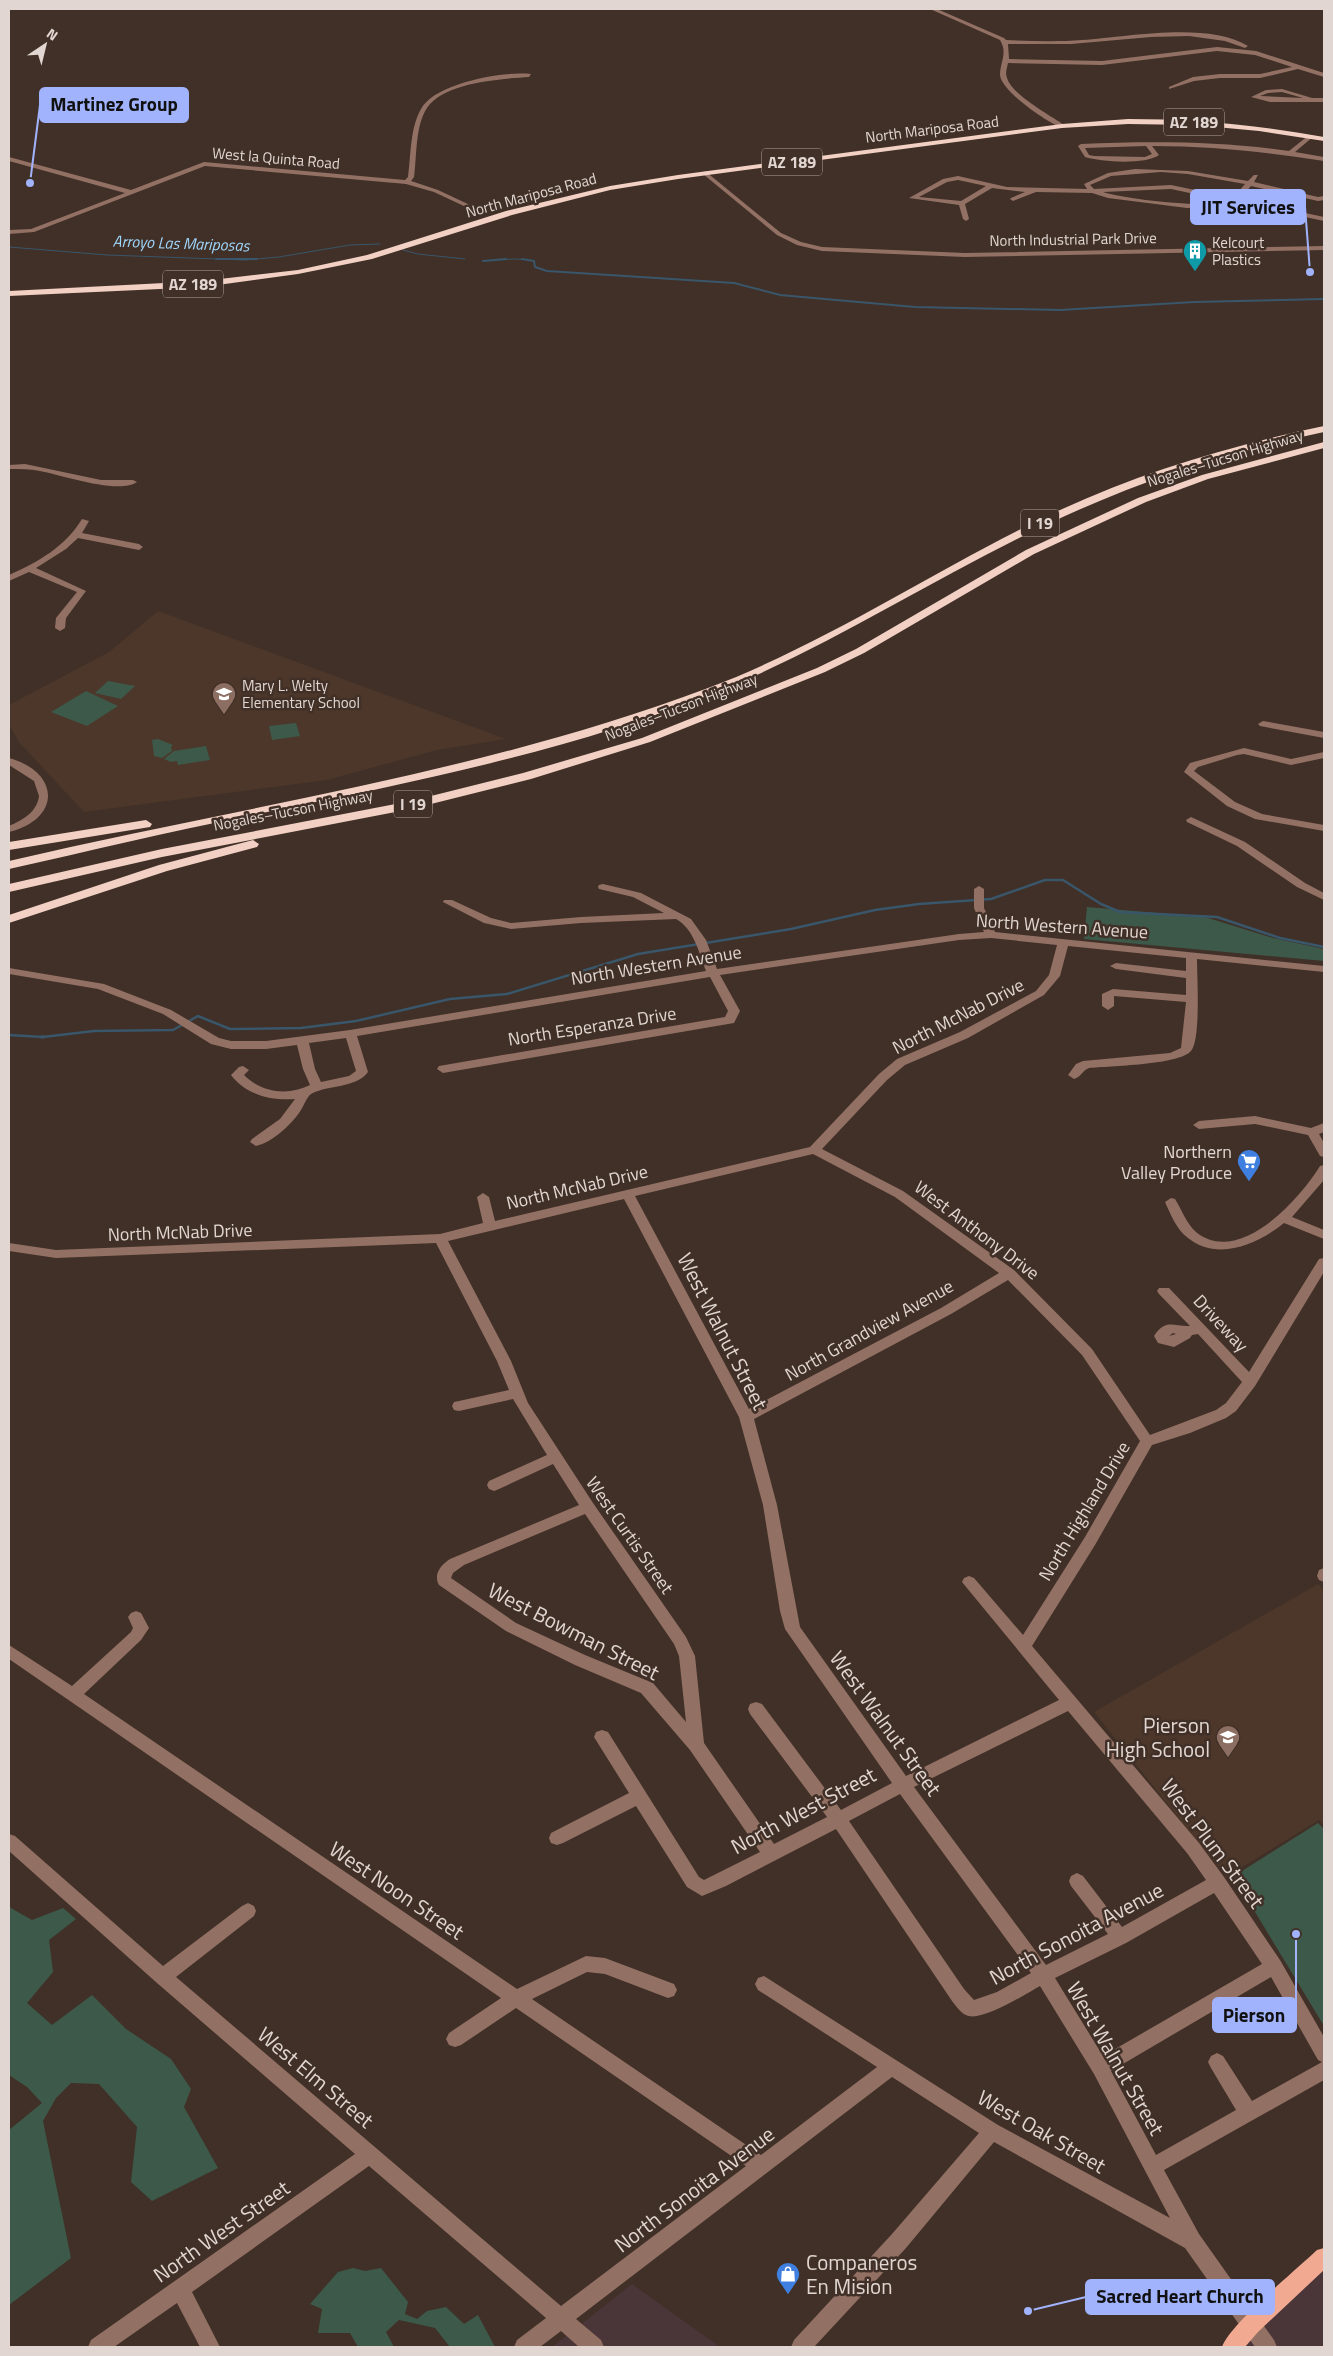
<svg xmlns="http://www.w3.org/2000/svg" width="1333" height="2356" font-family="'Titillium Web',sans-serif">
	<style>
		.commercial { fill: #4a3538 }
		.built { fill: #4d372a }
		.green { fill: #3c594a }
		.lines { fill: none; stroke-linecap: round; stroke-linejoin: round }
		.stream-far3 { stroke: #39566a; stroke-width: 1 }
		.stream-far2 { stroke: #39566a; stroke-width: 2 }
		.stream-far1 { stroke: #39566a; stroke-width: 2.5 }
		.stream { stroke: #39566a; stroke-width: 3 }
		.minor { fill: #937064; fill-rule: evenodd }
		.major { fill: #f1a992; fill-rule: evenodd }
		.highway { fill: #f3d0c4; fill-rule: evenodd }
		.labels { text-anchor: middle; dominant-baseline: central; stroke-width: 5; stroke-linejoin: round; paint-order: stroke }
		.far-street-label { font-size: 15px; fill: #e1d6d1; stroke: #403027 }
		.far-poi-label { font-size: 15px; fill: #e1d6d1; stroke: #403027; text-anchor: start }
		.shield { fill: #403027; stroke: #b1a49e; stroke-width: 1 }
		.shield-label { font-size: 16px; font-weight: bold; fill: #e1d6d1 }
		.far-water-label { font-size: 16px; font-style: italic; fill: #9fd6fc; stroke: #403027 }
		.street-label { font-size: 18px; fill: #e1d6d1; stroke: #403027 }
		.poi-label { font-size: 18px; fill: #e1d6d1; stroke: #403027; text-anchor: end }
		.near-street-label { font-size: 21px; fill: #e1d6d1; stroke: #403027 }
		.near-poi-label { font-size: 21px; fill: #e1d6d1; stroke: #403027; text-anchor: end }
		.leader { fill: none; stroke: #a1b3fd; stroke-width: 2 }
		.callout-dot { fill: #a1b3fd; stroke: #403027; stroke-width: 2 }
		.callout { fill: #a1b3fd; stroke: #a1b3fd; stroke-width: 2 }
		.callout-label { font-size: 19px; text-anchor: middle; font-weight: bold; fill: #111 }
	</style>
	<rect width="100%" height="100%" fill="#403027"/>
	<g class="commercial">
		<polygon points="1324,2266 1324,2347 1242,2347 1283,2303"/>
		<polygon points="632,2284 720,2347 552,2347"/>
	</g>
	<g class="built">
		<polygon points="158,611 506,739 437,750 327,780 84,812 19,742 9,725 9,705 109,652"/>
		<polygon points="1318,1584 1324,1591 1324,1825 1319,1820 1226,1877 1094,1712"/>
	</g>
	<g class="green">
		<polygon points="108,681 135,686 121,699 95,693"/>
		<polygon points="86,691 118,706 87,726 51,712"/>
		<polygon points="296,723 300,736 272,740 269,726"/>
		<polygon points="158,739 173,745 171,747 172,751 162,758 154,756 152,740"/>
		<polygon points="206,746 210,760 178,765 177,761 171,762 164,759 174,751"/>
		<polygon points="1087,907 1205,917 1273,938 1324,949 1324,961 1084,939"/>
		<polygon points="1318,1823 1324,1829 1324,2026 1246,1897 1231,1878"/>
		<polygon points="9,1907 32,1920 63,1908 76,1919 49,1940 53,1972 27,2003 52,2025 92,1995 126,2029 171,2059 191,2089 184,2107 218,2168 152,2201 131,2182 137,2127 99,2084 71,2083 56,2098 43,2121 71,2258 9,2305 9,2130 42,2103 27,2087 9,2075"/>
		<polygon points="353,2268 365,2271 381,2268 408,2302 405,2314 417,2319 427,2311 446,2307 464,2324 478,2315 495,2347 450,2347 435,2328 399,2320 386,2332 394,2347 358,2347 350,2333 318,2333 322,2309 310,2304 338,2272"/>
	</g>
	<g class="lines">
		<g class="stream-far3">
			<polyline points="9,247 107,255 245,260 279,257 350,245 380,244"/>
			<polyline points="403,250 418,254 465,259"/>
			<polyline points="493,260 515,259 530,260"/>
		</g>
		<g class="stream-far2">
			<polyline points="216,259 257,259"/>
			<polyline points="522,259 534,261 535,267 547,271 734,283 780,295 915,307 1060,310 1194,302 1324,299"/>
			<polyline points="483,261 506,259"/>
		</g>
		<polyline class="stream-far1" points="9,1035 43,1037 94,1031 173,1030 198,1016 230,1029 301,1028 356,1021 450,999 507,994 638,954 791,929 875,910 919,904 991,899 1045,880 1063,880 1101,904 1120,912 1217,917 1280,938 1324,947"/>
		<polyline class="stream" points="41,1037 44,1037"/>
		<g class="minor">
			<path d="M930 9H937L1004 38 1006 40C1031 41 1057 42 1082 40 1127 37 1208 21 1248 46L1245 48 1225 41 1189 36 1151 37 1071 44H1008L1009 59 1102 61 1217 47 1256 51 1324 73V77L1298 69 1260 78H1220L1194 81 1169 89V87L1193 77 1220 74H1260L1292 67 1255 55 1217 51 1102 65 1008 63C1007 68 1005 73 1007 78 1012 95 1050 115 1064 125L1062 128C1047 122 1001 91 1000 75 1000 62 1008 53 1000 40Z"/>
			<path d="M531 74 529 77C501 79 444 82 427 108 415 126 417 156 414 177L411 181 438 190 487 213V215H483L434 192 406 184 205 166 34 232 9 234V230L31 229 125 193 9 161V157L131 190 204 162 405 180 408 177C411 155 410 128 421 109 435 83 504 71 531 74Z"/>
			<path d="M1282 89 1312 98H1324V102H1270L1251 97 1266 90ZM1282 92 1303 98 1260 96 1268 93Z"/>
			<path d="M1309 135 1314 136 1295 152 1324 157V161C1267 152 1211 146 1152 146L1159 155C1145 165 1101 162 1085 157L1078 146 1081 144C1151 141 1219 141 1289 151ZM1146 146 1152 154 1145 157 1094 156 1089 155 1085 148Z"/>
			<path d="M1135 169 1188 171 1248 181 1254 175H1258L1254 182 1318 197 1324 196V200L1318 201 1251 186 1239 199 1324 217V221L1234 202 1228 205 1260 211 1270 218 1267 220 1256 214 1237 212 1221 207 1187 208 1108 198 1092 193 1036 192 1013 201 1010 199 1011 198 1025 192 992 188 965 204 969 219 966 221 963 219 959 205 909 198 943 179 958 176 1007 187 1087 189 1084 184 1108 173ZM1161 172 1188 174 1245 184 1233 198 1171 185 1094 189 1090 185 1111 176ZM958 180 986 186 961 201 919 197 947 182ZM1171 189 1227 201C1208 209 1124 199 1103 192Z"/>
			<polygon points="705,171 781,233 801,242 822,247 965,253 1324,246 1324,250 965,257 822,251 797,245 777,235 703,174"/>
			<path d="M25 464 101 480H133L137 482C119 495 62 475 40 471 30 469 19 469 9 469V465Z"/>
			<path d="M82 519 89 521 82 533 139 544 143 547 139 550 78 538 66 549 36 568 86 591 66 618 65 628 60 631 55 628 56 618 77 592 29 572 9 581V575C38 562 65 547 82 519Z"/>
			<polygon points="1263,721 1324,732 1324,738 1260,726 1258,724"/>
			<polygon points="1244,748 1291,759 1324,752 1324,758 1291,765 1244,754 1237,755 1198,767 1194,771 1235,802 1262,814 1324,825 1324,831 1255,819 1227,806 1184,772 1190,763"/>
			<path d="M9 758C60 772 62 819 9 832V826C23 820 37 812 39 796L34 781 9 765Z"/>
			<polygon points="1191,817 1245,842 1305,883 1324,893 1324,900 1297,887 1237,846 1187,822 1186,820"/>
			<path d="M603 884 641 893 691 919 706 940 717 969 959 934 984 932 974 908V889L979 886 984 889V908L995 932 1324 966V972L1197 959C1197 976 1201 1040 1191 1051 1179 1065 1109 1066 1089 1068 1083 1070 1081 1077 1074 1079L1068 1075 1076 1064 1083 1061 1170 1053 1181 1048 1186 1002 1114 996V1006L1108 1010 1102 1006V994L1113 989 1186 995V978L1116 969 1110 966 1116 963 1186 971V958L1068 946 1060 976 1044 995 968 1038 905 1065 887 1080 822 1149 903 1191 1014 1270 1092 1349 1150 1435 1216 1410 1226 1403 1242 1382 1198 1334 1192 1335 1190 1338 1174 1347 1158 1343 1154 1336C1166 1318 1173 1327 1190 1326L1159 1294 1157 1291 1159 1288H1169L1249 1372 1319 1259 1324 1258V1272L1255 1386 1236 1411 1226 1418 1190 1433 1152 1445 1095 1545 1032 1646 1199 1843 1224 1877 1280 1960 1324 2037V2080L1164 2170 1199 2234 1274 2340 1277 2347H1255L1185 2248 994 2142 906 2248 814 2347H791L794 2340 892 2234 979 2133 892 2077 576 2319 601 2340 604 2347H579L561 2331 540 2347H514L517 2340 546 2318 369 2166 192 2292 220 2347H200L177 2303 114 2347H88L91 2340 355 2154 157 1983 9 1851V1834L15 1836 163 1966 242 1906 248 1903 254 1906 256 1911 254 1916 176 1977 561 2306 746 2166 516 2008 461 2045 455 2047 449 2045 446 2039 449 2033 501 1998 9 1659V1645L72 1686 131 1632 133 1628 128 1617 131 1613 136 1611 141 1613 149 1628 141 1640 84 1694 517 1989 586 1956 605 1958 674 1984 677 1990 674 1996 668 1998 605 1974 587 1972 532 1999 761 2155 877 2067 758 1990 755 1984 758 1978 764 1976 998 2125 1170 2218 1094 2074 1040 1986C1026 1994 984 2020 969 2016 962 2015 956 2006 952 2001L836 1829 726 1886 702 1896 687 1887 636 1806 563 1843 557 1845 551 1843 549 1838 551 1833 629 1793 594 1737 596 1732 602 1730 608 1732 699 1877 704 1880 760 1852 690 1750 641 1693 575 1665 506 1631 439 1585C433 1574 441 1565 450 1559L579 1505 553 1464 499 1489 494 1491 489 1489 487 1485 489 1481 547 1455 513 1399 459 1411 454 1410 452 1406 454 1402 459 1401 509 1390 497 1361 436 1243 56 1258 9 1251V1243L56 1250 440 1234 483 1223 477 1197 483 1193 489 1197 495 1221 810 1147 879 1074 897 1059 960 1032 1036 991 1049 975 1057 945 991 938 959 940 720 975 740 1011 734 1023 443 1073 437 1069 439 1066 725 1017 728 1011 710 977 357 1036 368 1072C355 1089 329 1084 311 1094 307 1097 304 1105 301 1110 292 1124 273 1142 256 1146L250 1142 252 1139 280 1119 295 1099C272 1101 246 1095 231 1075L239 1067 243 1066 249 1070 244 1075C262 1093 288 1096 310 1085L303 1069 297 1045 266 1049H231L211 1044 163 1014 98 989 9 974V968L104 984 171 1010 219 1038 231 1041H266L350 1030 706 971C699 953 694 929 676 919L581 923 511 929 484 923 443 902 444 900H452L491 918 511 923 581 917 664 913 633 897 599 889 598 887 599 885ZM346 1038 356 1071 349 1076 321 1082 315 1069 309 1043ZM813 1154 895 1197 999 1273 941 1308 749 1409 635 1196ZM624 1199 739 1417 763 1505 780 1611 785 1629 892 1783 841 1810 762 1704 756 1702 750 1704 748 1709 750 1714 827 1817 774 1844 704 1743 695 1656 686 1637 593 1503 528 1403 511 1361 448 1241ZM1008 1280 1082 1355 1140 1441 1085 1537 1023 1635 974 1578 969 1576 964 1578 962 1582 1059 1700 906 1776 800 1627 777 1505 754 1419 951 1314ZM1173 1333 1176 1334 1169 1336ZM585 1514 674 1644 679 1656 686 1722 653 1683 585 1655 516 1623 451 1578 453 1573 464 1565ZM1068 1711 1187 1853 1206 1880 1122 1927 1083 1876 1077 1873 1071 1876 1069 1881 1071 1886 1108 1934 1046 1965 914 1787ZM900 1794 1031 1973 997 1992 974 2000 964 1989 849 1821ZM1214 1893 1262 1964 1103 2056 1055 1978 1126 1943ZM1271 1977 1318 2060 1322 2062 1252 2101 1223 2056 1217 2053 1211 2056 1208 2062 1211 2068 1236 2110 1156 2155 1111 2071Z"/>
			<polygon points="1255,1116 1311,1128 1324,1123 1324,1132 1319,1134 1324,1143 1324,1157 1320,1156 1308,1135 1255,1124 1199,1129 1193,1125 1199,1121"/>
			<path d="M1324 1165V1180L1292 1217 1324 1230V1239L1284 1223C1258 1244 1218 1262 1188 1238 1176 1229 1171 1215 1165 1202L1171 1198 1175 1199C1182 1210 1186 1223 1196 1232 1239 1267 1300 1199 1320 1166Z"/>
			<polygon points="1324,1568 1324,1582 1319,1580 1317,1576 1319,1570"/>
		</g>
		<path class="major" d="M1324 2248V2270L1258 2332 1245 2347H1222C1231 2323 1295 2271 1317 2250Z"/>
		<g class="highway">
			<path d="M1128 119C1194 119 1259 125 1324 137V141L1259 131 1194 125 1128 124 1062 128 678 179 610 190 512 215 372 259 298 274 203 287 9 296V291L203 281 298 270 367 255 506 211 610 186 678 175 1062 124Z"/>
			<path d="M1324 426V432C1228 452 1135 482 1046 525 936 577 834 644 722 690 570 752 408 783 248 816 168 832 89 851 9 869V861C243 806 483 773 708 688 822 645 924 577 1033 523 1125 477 1223 447 1324 426Z"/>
			<polygon points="1324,442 1324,448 1208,479 1146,502 1034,554 864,653 825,672 650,742 531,779 411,809 162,857 9,892 9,884 162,849 411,801 523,773 642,738 817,668 856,649 1026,550 1138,498 1202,475"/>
			<polygon points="146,820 152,824 150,827 9,850 9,842"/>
			<polygon points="253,840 259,844 257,847 167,871 9,923 9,915 159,865"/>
		</g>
	</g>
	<defs>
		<g id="building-pin" transform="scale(1.25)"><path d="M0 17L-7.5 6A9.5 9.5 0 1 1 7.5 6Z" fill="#0f9aa8" stroke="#403027"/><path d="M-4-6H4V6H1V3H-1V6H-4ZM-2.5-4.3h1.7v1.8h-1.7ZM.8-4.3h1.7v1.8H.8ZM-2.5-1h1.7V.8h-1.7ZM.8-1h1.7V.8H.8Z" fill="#fff"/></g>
		<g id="school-pin" transform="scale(1.25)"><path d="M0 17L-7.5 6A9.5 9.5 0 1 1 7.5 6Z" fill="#8d6e63" stroke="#403027"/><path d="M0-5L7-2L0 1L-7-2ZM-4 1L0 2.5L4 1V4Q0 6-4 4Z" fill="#fff"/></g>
		<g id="supermarket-pin" transform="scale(1.25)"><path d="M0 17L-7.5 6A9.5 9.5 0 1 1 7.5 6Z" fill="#3f7fe0" stroke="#403027"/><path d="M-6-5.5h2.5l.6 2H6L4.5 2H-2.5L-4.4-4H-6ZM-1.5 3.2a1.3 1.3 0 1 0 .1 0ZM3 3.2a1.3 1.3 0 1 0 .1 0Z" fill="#fff"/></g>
		<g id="shop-pin" transform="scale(1.25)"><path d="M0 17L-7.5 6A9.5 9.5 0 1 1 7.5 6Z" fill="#3f7fe0" stroke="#403027"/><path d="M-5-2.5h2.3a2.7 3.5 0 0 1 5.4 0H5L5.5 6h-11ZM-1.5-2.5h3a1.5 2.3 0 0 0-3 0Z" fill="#fff"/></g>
	</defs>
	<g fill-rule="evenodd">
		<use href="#building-pin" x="1195" y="251"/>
		<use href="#school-pin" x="224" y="694"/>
		<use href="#supermarket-pin" x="1249" y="1161"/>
		<use href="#school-pin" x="1228" y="1737"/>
		<use href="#shop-pin" x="788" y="2274"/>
	</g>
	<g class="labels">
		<g class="far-street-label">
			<text transform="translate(932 129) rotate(-7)">North Mariposa Road</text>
			<text transform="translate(276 158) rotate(5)">West la Quinta Road</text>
			<text transform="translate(531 195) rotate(-15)">North Mariposa Road</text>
			<text transform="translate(1073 239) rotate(-1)">North Industrial Park Drive</text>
			<text transform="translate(1225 458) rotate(-17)">Nogales–Tucson Highway</text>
			<text transform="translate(681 707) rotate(-21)">Nogales–Tucson Highway</text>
			<text transform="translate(293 810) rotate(-11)">Nogales–Tucson Highway</text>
		</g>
		<g class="far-poi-label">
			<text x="1212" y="242">Kelcourt<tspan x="1212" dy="17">Plastics</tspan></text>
			<text x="242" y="685">Mary L. Welty<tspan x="242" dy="17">Elementary School</tspan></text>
		</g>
		<g class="shield">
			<rect x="1164" y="108.5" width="60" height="27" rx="4"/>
			<rect x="762" y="148.5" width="60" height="27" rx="4"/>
			<rect x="163" y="270.5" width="60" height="27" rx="4"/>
			<rect x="1021" y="509.5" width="38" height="27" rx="4"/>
			<rect x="394" y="790.5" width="38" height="27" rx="4"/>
		</g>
		<g class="shield-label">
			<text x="1194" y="122">AZ 189</text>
			<text x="792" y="162">AZ 189</text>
			<text x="193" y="284">AZ 189</text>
			<text x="1040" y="523">I 19</text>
			<text x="413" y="804">I 19</text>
		</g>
		<g class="far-water-label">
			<text transform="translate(181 243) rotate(2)">Arroyo Las Mariposas</text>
		</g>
		<g class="street-label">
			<text transform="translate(1062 926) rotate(4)">North Western Avenue</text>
			<text transform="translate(656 965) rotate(-9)">North Western Avenue</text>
			<text transform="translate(958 1016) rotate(-27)">North McNab Drive</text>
			<text transform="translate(592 1026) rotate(-9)">North Esperanza Drive</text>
			<text transform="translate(577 1187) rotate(-13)">North McNab Drive</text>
			<text transform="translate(977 1230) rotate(37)">West Anthony Drive</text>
			<text transform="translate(180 1232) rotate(-2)">North McNab Drive</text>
			<text transform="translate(1221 1323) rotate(47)">Driveway</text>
			<text transform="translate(869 1330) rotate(-29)">North Grandview Avenue</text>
			<text transform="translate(1084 1511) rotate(-59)">North Highland Drive</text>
			<text transform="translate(630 1535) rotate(55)">West Curtis Street</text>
		</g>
		<g class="poi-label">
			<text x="1232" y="1151">Northern<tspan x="1232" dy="21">Valley Produce</tspan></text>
		</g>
		<g class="near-street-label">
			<text transform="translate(723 1331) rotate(63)">West Walnut Street</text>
			<text transform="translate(574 1631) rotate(27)">West Bowman Street</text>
			<text transform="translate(886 1723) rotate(54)">West Walnut Street</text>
			<text transform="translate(803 1810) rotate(-28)">North West Street</text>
			<text transform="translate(1213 1843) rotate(53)">West Plum Street</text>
			<text transform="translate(397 1890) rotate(34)">West Noon Street</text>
			<text transform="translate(1076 1933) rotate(-28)">North Sonoita Avenue</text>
			<text transform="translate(1116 2058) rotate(60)">West Walnut Street</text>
			<text transform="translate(316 2077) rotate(40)">West Elm Street</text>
			<text transform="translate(1042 2131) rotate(30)">West Oak Street</text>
			<text transform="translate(694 2189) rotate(-37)">North Sonoita Avenue</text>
			<text transform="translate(221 2231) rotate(-35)">North West Street</text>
		</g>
		<g class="near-poi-label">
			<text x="1210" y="1725">Pierson<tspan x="1210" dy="24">High School</tspan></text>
			<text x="806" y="2262" text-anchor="start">Companeros<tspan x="806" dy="24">En Mision</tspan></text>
		</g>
	</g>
	<path class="leader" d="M30 183L40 105M1310 272L1305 207M1296 1934L1296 2015M1028 2311L1086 2297"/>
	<g class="callout-dot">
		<circle cx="30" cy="183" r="5"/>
		<circle cx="1310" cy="272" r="5"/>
		<circle cx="1296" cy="1934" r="5"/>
		<circle cx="1028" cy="2311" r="5"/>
	</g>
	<g class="callout">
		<rect x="40" y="88" width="148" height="34" rx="5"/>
		<rect x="1191" y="190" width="114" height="34" rx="5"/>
		<rect x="1213" y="1998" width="83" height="34" rx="5"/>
		<rect x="1086" y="2280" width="188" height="34" rx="5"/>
	</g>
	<g class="callout-label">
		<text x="114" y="111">Martinez Group</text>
		<text x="1248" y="214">JIT Services</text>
		<text x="1254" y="2022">Pierson</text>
		<text x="1180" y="2303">Sacred Heart Church</text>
	</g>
	<rect width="1333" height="2356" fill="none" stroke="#e1d6d1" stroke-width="20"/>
	<g transform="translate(45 45) rotate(35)" stroke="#403027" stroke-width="4" paint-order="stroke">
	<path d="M0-4L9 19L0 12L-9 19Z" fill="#e1d6d1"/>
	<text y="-8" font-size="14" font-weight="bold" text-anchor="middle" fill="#e1d6d1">N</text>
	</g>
</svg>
